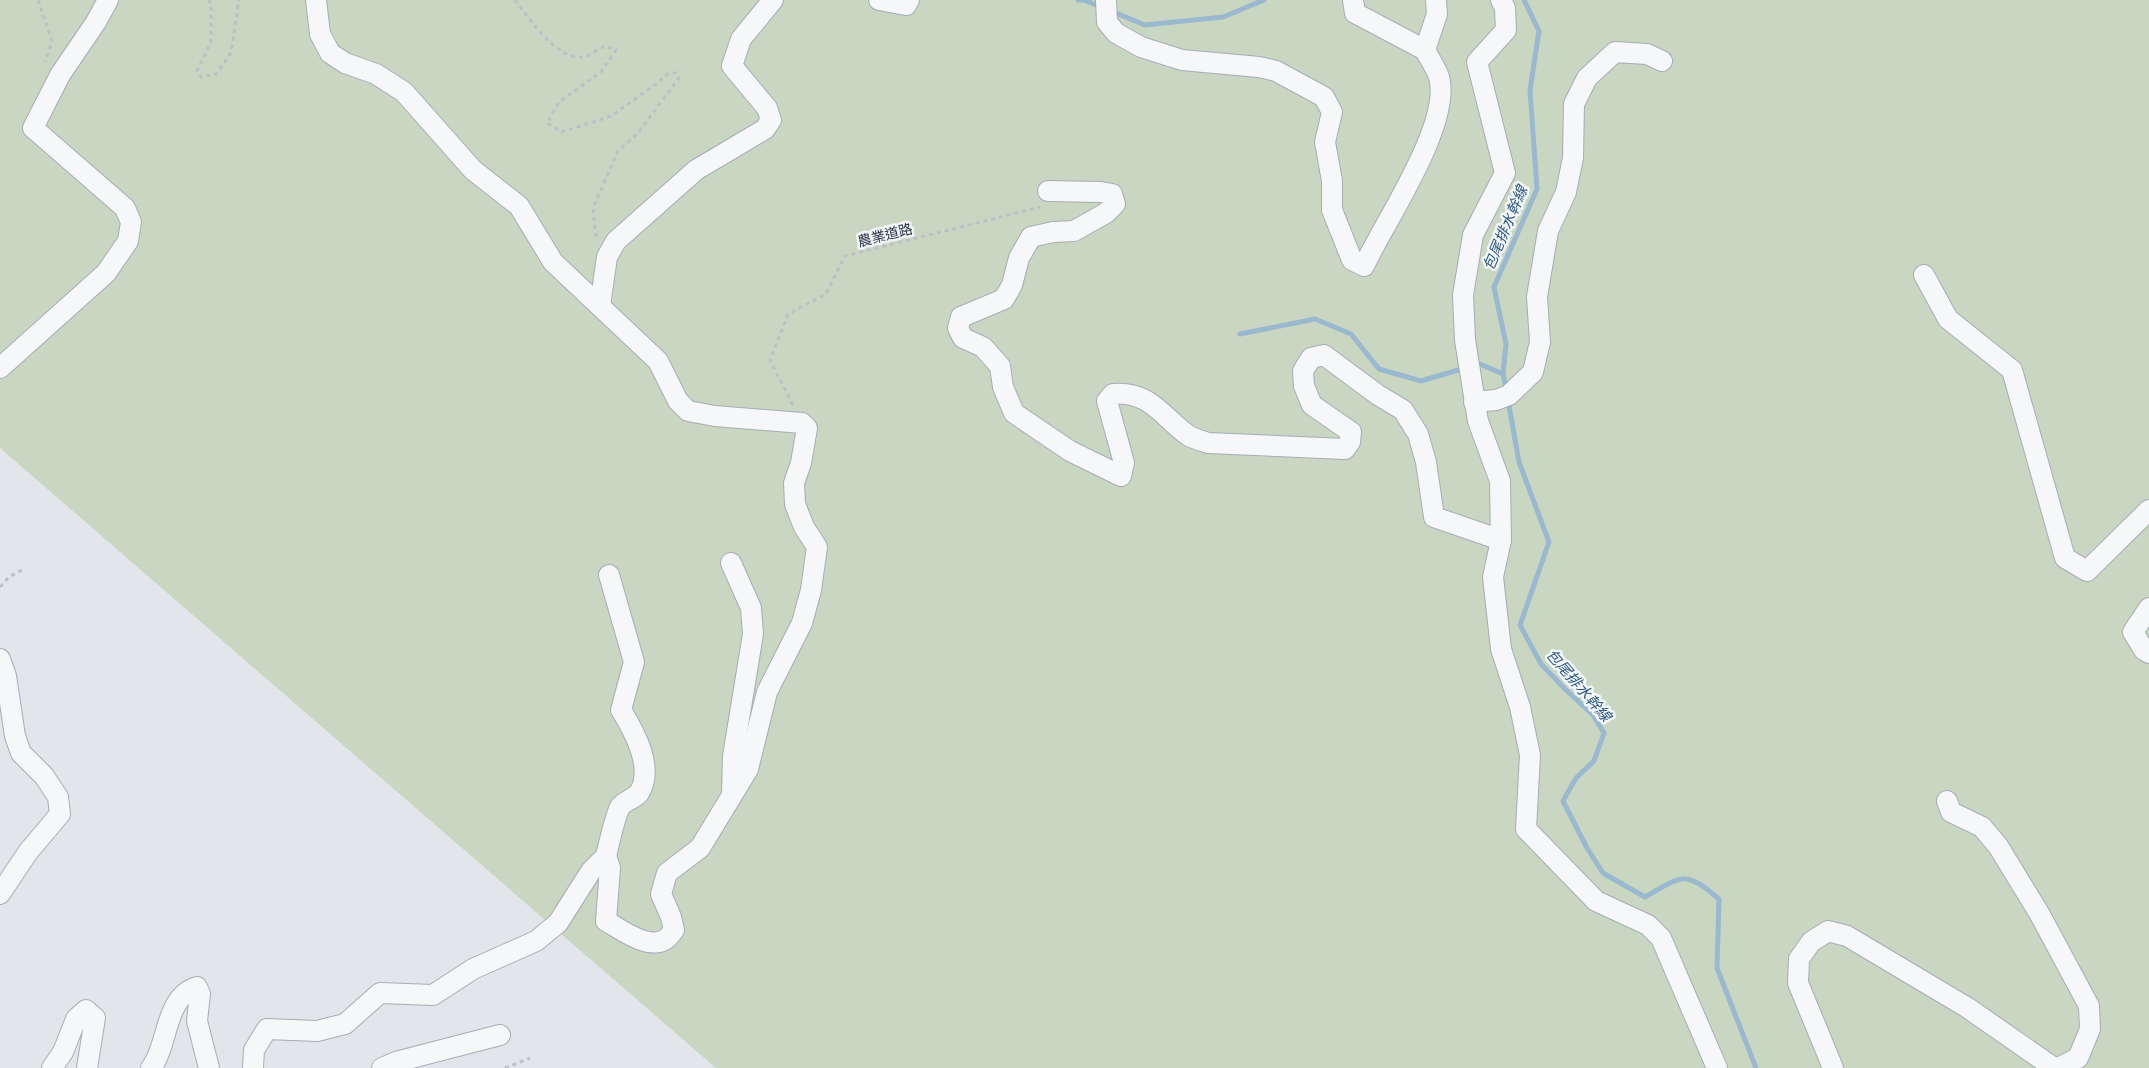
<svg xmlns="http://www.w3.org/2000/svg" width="2149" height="1068" font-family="Poppins,'Noto Sans TC',sans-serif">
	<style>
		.green { fill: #c9d6c2 }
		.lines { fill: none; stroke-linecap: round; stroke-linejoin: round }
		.stream { stroke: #9ab8ce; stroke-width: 5 }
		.minor-casing { stroke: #a6adb6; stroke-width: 22 }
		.path { stroke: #bcc1c7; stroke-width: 3; stroke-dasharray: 4 4; stroke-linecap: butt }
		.minor { stroke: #f5f7f9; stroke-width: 20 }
		.labels { text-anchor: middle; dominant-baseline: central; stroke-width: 5; stroke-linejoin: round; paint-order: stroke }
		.street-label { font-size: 14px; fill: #283545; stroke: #f2f5f8 }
		.water-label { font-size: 15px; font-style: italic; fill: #2f597c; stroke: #f2f5f8 }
	</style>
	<rect width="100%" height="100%" fill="#e2e6eb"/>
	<polygon class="green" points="0,0 2149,0 2149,1068 716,1068 0,448"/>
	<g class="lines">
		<g class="stream">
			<polyline points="1078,0 1084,0 1101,7"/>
			<polyline points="1111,11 1145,25 1223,17 1264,0"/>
			<polyline points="1240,334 1315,319 1351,334 1379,369 1421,381 1465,368"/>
			<polyline points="1473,366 1480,364 1503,374"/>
			<polyline points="1506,389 1503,374 1506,344 1494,287 1537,189 1530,90 1539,31 1524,0"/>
			<path d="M1508 400 1519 462 1549 542 1520 625 1541 664 1565 689 1593 715 1604 733 1594 761 1576 778 1563 801 1587 848 1603 873 1645 897C1682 876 1684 869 1719 899L1717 968 1756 1068"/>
		</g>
		<g class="minor-casing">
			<g id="minor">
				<polyline points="879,0 906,5 909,0"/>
				<path d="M1106 0 1107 22 1116 33 1141 47 1182 60 1259 67 1276 71 1324 97 1332 112 1325 142 1332 181V210L1352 260 1364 266C1385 221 1452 124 1439 77 1436 68 1429 58 1425 50L1437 14 1436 0"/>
				<polyline points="1353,0 1355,13 1425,50"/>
				<polyline points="1501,0 1505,8 1506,30 1477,62 1505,173 1473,235 1463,295 1465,340 1478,421 1500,481 1501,540 1493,577 1501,649 1520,707 1530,755 1526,829 1596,901 1648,925 1661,938 1717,1068"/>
				<path d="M1048 191 1101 192 1112 194 1115 204 1106 213 1074 231 1053 232 1031 237 1019 258 1012 285 1004 299 961 317 958 328 963 338 983 347 1000 366 1003 387 1014 413 1070 451 1121 476 1124 463 1107 401 1113 394C1150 390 1163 418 1189 436 1195 439 1202 441 1208 443L1345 449 1350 442 1351 432 1312 405 1304 386 1303 371 1311 358 1324 355 1378 395 1403 410 1418 434 1426 462 1434 517 1501 540"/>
				<polyline points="1924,275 1948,319 2012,370 2065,558 2087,571 2149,510"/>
				<polyline points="600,306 607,257 616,241 696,170 765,129 771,120 767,108 732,66 741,39 773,0"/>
				<polyline points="0,368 106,273 128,241 131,222 125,208 33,128 60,75 96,22 108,0"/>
				<polyline points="1474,402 1496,400 1509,395 1533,372 1540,342 1537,297 1548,231 1566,192 1573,158 1574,104 1587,78 1615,52 1647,54 1662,61"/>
				<polyline points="731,563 751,608 753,634 733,756 732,794"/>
				<polyline points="2149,608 2133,632 2144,650 2149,653"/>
				<polyline points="0,659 6,676 15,736 21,753 44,776 58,797 60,814 28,852 0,894"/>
				<polyline points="1947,801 1951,812 1982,827 1998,846 2039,913 2089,1006 2090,1029 2078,1058 2058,1068"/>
				<path d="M606 856C609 844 615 816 620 807 624 801 634 799 639 793 655 768 634 731 621 710L634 662 609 575"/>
				<polyline points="52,1068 63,1052 76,1019 86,1010 95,1018 87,1068"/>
				<path d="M151 1068C169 1045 164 997 197 987L200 994 197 1021 209 1068"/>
				<path d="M253 1068 254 1050 267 1029 317 1031 345 1024 380 993 433 995 473 969 536 941 558 923 591 871 606 856 610 868 606 921C620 929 649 951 666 939 669 937 672 932 674 930L671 917 661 894 667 873 700 848 748 769 767 692 802 623 811 590 817 547 804 527 795 504 794 483 801 463 807 428 802 423 715 416 688 411 678 401 658 361 553 262 519 206 473 170 404 92 376 74 345 63 330 53 320 34 316 0"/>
				<polyline points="382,1068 396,1062 500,1035"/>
				<polyline points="1833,1068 1798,983 1799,959 1811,942 1828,931 1847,936 1968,1008 2054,1068"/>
			</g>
		</g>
		<g class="path">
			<polyline points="38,0 52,41 45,62"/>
			<polyline points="208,0 211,3 211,42 197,71 201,77 216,74 231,53 239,0"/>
			<path d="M515 0C529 18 557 61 583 57 590 56 598 49 605 46L616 50 601 72 559 102 547 123 562 132 611 116 652 87 669 73H676L679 78 637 134 618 151 593 208 596 238"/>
			<polyline points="793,405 770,360 788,314 826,294 845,256 1040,207"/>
			<polyline points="0,587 9,577 22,570"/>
			<polyline points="505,1068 530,1058"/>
		</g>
		<use href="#minor" class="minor"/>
	</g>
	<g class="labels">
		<g class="street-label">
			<text transform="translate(885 235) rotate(-14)">農業道路</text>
		</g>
		<g class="water-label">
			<text transform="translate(1505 228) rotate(-67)">包尾排水幹線</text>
			<text transform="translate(1579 685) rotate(49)">包尾排水幹線</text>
		</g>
	</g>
</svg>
